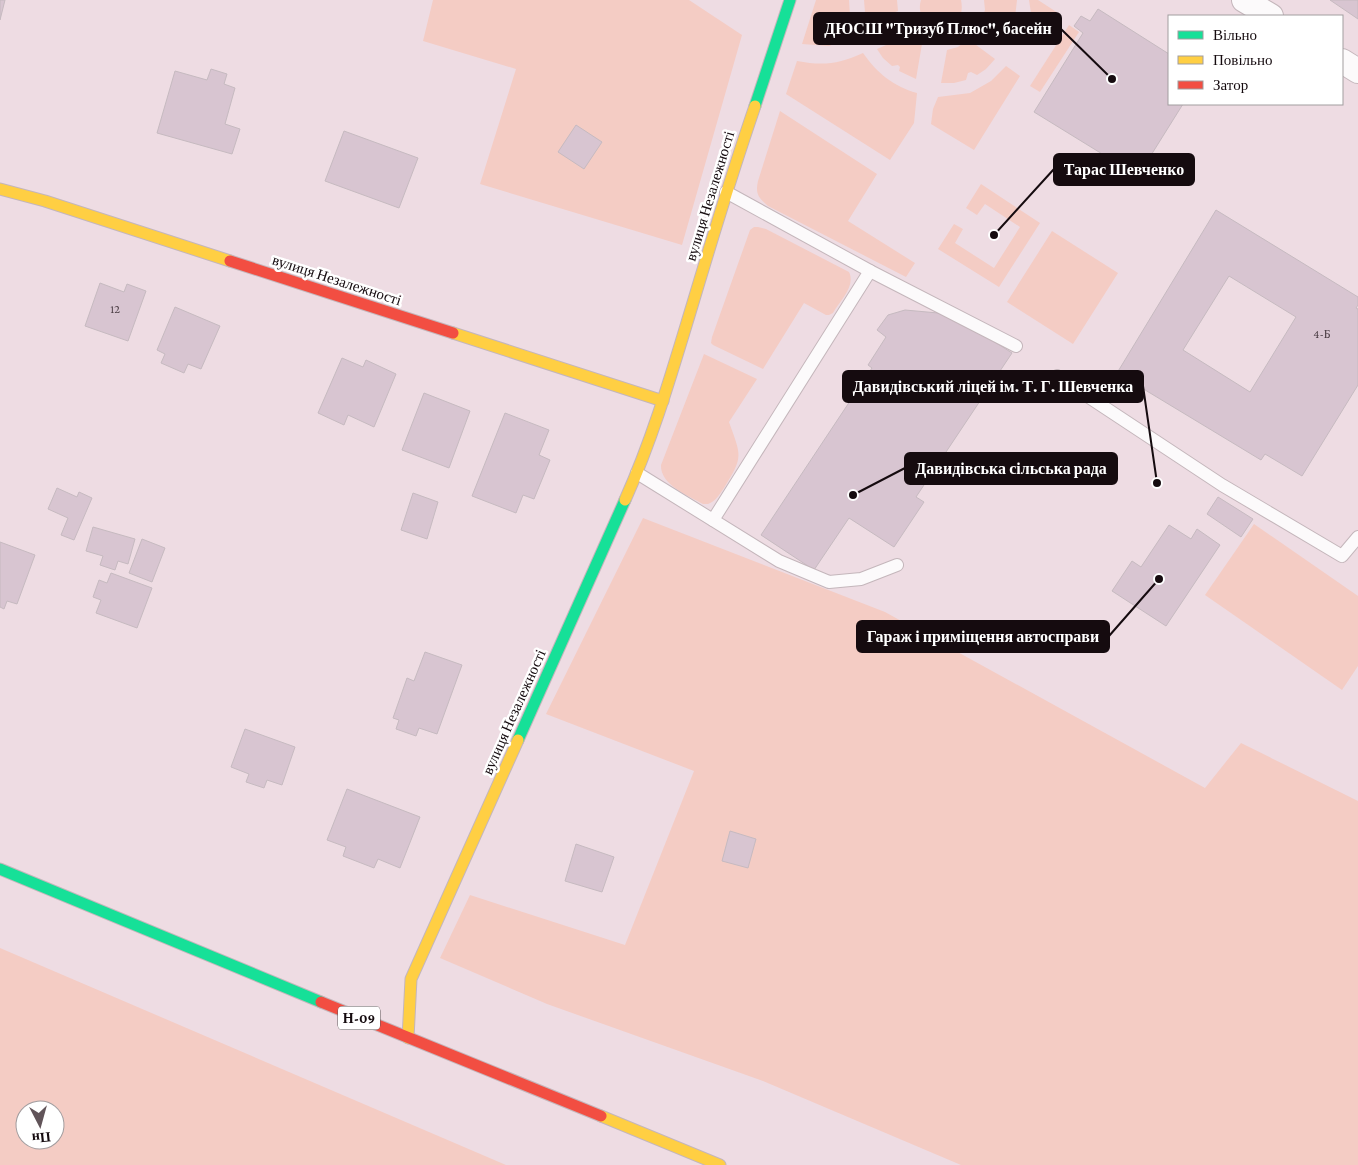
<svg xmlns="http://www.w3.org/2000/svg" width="1358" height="1165" font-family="'Crimson Pro',serif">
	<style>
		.green { fill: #f4ccc4; fill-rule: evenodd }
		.building { fill: #d8c5d1; stroke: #c6bac0; fill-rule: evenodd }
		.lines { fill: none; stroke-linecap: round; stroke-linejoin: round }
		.lane-casing { stroke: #c4b6bb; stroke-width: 14 }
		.street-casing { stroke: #c4b6bb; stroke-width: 26 }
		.fast-casing { stroke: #c4b6bb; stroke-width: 13 }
		.slow-casing { stroke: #c4b6bb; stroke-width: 13 }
		.jam-casing { stroke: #c4b6bb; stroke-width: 13 }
		.lane { stroke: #fcfafb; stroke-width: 12 }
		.street { stroke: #fcfafb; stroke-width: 24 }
		.fast { stroke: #16e098; stroke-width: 11 }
		.slow { stroke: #ffcf43; stroke-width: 11 }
		.jam { stroke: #f24e42; stroke-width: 11 }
		.labels { text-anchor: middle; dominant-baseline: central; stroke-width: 5; stroke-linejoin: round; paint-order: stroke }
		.number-label { font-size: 12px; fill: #473a40 }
		.shield { fill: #fff; stroke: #5b5457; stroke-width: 1 }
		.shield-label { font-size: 14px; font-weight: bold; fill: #150b0f }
		.street-label { font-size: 15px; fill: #150b0f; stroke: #fff }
		.leader { fill: none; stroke: #150b0f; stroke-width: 2 }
		.callout-dot { fill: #150b0f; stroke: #fff; stroke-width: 2 }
		.callout { fill: #150b0f; stroke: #150b0f; stroke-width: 2 }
		.callout-label { font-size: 16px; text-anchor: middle; font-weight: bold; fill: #fff }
	</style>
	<rect width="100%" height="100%" fill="#eedce3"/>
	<g class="green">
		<polygon points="433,0 689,0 742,35 682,245 480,184 516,69 423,41"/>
		<polygon points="816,0 849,0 850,16 856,36 829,46 802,44"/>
		<polygon points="864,0 897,0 898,11 866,25"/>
		<path d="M921 0H961C969 39 911 32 921 0Z"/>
		<polygon points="984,0 1017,0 1014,26 1011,36 982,18 985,10"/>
		<polygon points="1029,0 1038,0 1058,13 1040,43 1026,32 1031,13"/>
		<polygon points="1069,25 1079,32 1040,92 1030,86"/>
		<polygon points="909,35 917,42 922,44 916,79 899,71 900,67 898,65 892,66 883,58 877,49"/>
		<polygon points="968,39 995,59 986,69 977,75 971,72 968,73 966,80 954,83 941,83 947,50 958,47"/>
		<path d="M863 53C878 74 893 86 917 93L914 123 890 160 786 94 797 61C823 66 839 64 863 53Z"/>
		<polygon points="1006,66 1020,76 974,150 931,124 933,109 938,97 970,93 991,81"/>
		<path d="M780 111 877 174 848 221 915 263 906 277 768 206C759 198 755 195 758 181Z"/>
		<polygon points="981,184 1040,223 999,287 938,249 954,224 963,229 955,243 994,268 1020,227 985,204 977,215 966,208"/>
		<path d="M754 227H758L766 229 849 272C856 286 840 301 833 313L829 315H826L804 303 763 369 713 345 711 343 712 337 750 230Z"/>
		<polygon points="1052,231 1118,273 1073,344 1007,302"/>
		<path d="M704 354 757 379 729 422C741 456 744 456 724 488 719 495 716 501 708 504H703C689 496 660 485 661 465Z"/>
		<polygon points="643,518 885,612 1205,788 1241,743 1358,801 1358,1165 961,1165 763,1081 547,1004 440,958 470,895 625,945 694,771 546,714"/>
		<polygon points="1254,524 1358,596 1358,666 1342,690 1205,595"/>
		<path d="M0 948 506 1165H0ZM25 1110H55V1140H25Z"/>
	</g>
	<g class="building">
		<polygon points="0,0 5,0 0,20"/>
		<polygon points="1330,0 1358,0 1358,19"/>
		<polygon points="1098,9 1169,54 1169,104 1183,104 1138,176 1034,112 1083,33 1074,26 1081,16 1090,21"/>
		<polygon points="211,69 227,74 224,84 235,88 225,124 240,129 232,154 157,133 175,71 207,80"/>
		<polygon points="576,125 602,142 584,169 558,152"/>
		<polygon points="344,131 418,158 399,208 325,181"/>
		<path d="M1216 210 1358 297V305L1356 308 1358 309V385L1302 476 1265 454 1261 460 1117 373ZM1229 276 1296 317 1250 392 1183 350Z"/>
		<polygon points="100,283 124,292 127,284 146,291 128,341 85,326"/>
		<polygon points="175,307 220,326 201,369 188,364 184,373 161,363 165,354 157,350"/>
		<polygon points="905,310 938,313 973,328 1012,353 916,497 924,502 894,547 849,518 814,570 761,535 872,368 868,365 886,337 877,330 888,315"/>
		<polygon points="342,358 363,367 366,360 396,374 374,427 348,415 344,425 318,413"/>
		<polygon points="424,393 470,411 449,468 402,450"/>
		<polygon points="505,413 549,430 539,455 550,460 534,499 523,495 516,513 472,496"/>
		<polygon points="57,488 77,497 79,492 92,498 74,540 61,535 68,518 48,509"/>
		<polygon points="413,493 438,502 427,539 401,530"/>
		<polygon points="1218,497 1253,519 1241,537 1207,514"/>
		<polygon points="1169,525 1191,539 1197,529 1220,545 1166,626 1112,591 1132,561 1141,567"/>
		<polygon points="93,527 135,539 128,564 118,561 115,570 100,565 103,556 86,551"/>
		<polygon points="142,539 165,548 152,582 129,573"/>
		<polygon points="0,542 35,555 17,604 7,601 4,609 0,607"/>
		<polygon points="111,573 152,588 137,628 96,613 101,600 93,597 99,580 107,583"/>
		<polygon points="425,652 462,665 437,734 419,728 416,736 396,729 399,720 393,718 407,678 414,681"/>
		<polygon points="245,729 295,747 282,785 267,780 264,788 246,782 249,774 231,767"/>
		<polygon points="347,789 420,817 400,868 378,859 374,868 343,856 346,847 327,840"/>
		<polygon points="730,831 756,839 748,868 722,861"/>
		<polygon points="576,844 614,857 602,892 565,881"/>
	</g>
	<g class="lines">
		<g class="lane-casing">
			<g id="lane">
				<polyline points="726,192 870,271 1016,346"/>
				<polyline points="1057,376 1222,485 1342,556 1358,537"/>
				<polyline points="637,473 779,561 829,582 861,579 897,565"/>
				<polyline points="713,520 870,271"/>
			</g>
		</g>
		<g class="street-casing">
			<g id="street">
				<polyline points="1244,0 1271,16"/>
				<polyline points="1342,61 1358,71"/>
			</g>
		</g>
		<g class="fast-casing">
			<g id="fast">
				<polyline points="755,106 790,0"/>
				<polyline points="518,740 625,500"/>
				<polyline points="0,869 321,1002"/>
			</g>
		</g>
		<g class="slow-casing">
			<g id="slow">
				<polyline points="0,189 45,201 230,261"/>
				<polyline points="453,333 663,401"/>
				<path d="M625 500C653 438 672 372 692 306 712 239 732 173 755 106"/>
				<polyline points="408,1038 411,979 518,740"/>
				<polyline points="601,1116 720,1165"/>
			</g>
		</g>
		<g class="jam-casing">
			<g id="jam">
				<polyline points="230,261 453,333"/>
				<polyline points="321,1002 601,1116"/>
			</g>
		</g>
		<use href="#lane" class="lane"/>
		<use href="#street" class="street"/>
		<use href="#fast" class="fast"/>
		<use href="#slow" class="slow"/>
		<use href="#jam" class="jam"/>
	</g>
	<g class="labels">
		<g class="number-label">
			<text x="115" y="309">12</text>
			<text x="1322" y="334">4-Б</text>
		</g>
		<rect class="shield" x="338" y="1006.5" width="42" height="23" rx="4"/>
		<g class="shield-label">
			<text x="359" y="1018">Н-09</text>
		</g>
		<g class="street-label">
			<text transform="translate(710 196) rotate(-73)">вулиця Незалежності</text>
			<text transform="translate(337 280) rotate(18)">вулиця Незалежності</text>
			<text transform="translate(514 712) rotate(-66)">вулиця Незалежності</text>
		</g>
	</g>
	<path class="leader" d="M1112 79L1061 29M994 235L1054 169M1157 483L1143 386M853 495L905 468M1159 579L1109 636"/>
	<g class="callout-dot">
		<circle cx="1112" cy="79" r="5"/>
		<circle cx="994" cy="235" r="5"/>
		<circle cx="1157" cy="483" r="5"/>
		<circle cx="853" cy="495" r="5"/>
		<circle cx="1159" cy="579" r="5"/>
	</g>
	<g class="callout">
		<rect x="814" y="13" width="247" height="31" rx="5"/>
		<rect x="1054" y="154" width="140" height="31" rx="5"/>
		<rect x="843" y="371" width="300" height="31" rx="5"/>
		<rect x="905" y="453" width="212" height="31" rx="5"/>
		<rect x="857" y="621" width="252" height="31" rx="5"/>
	</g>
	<g class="callout-label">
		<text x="938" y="34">ДЮСШ "Тризуб Плюс", басейн</text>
		<text x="1124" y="175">Тарас Шевченко</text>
		<text x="993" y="392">Давидівський ліцей ім. Т. Г. Шевченка</text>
		<text x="1011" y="474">Давидівська сільська рада</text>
		<text x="983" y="642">Гараж і приміщення автосправи</text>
	</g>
	<rect x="1168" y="15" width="175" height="90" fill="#ffffff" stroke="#a19d9f"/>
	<rect x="1178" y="31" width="25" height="8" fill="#16e098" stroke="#a19d9f"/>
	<text x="1213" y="40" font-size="15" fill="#150b0f">Вільно</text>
	<rect x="1178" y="56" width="25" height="8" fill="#ffcf43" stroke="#a19d9f"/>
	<text x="1213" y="65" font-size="15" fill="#150b0f">Повільно</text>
	<rect x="1178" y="81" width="25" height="8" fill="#f24e42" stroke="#a19d9f"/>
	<text x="1213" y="90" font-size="15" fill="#150b0f">Затор</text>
	<g transform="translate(40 1125) rotate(174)"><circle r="24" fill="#ffffff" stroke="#a19d9f"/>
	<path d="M0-4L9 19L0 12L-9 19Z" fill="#615459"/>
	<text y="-8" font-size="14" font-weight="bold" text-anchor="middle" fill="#150b0f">Пн</text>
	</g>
</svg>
